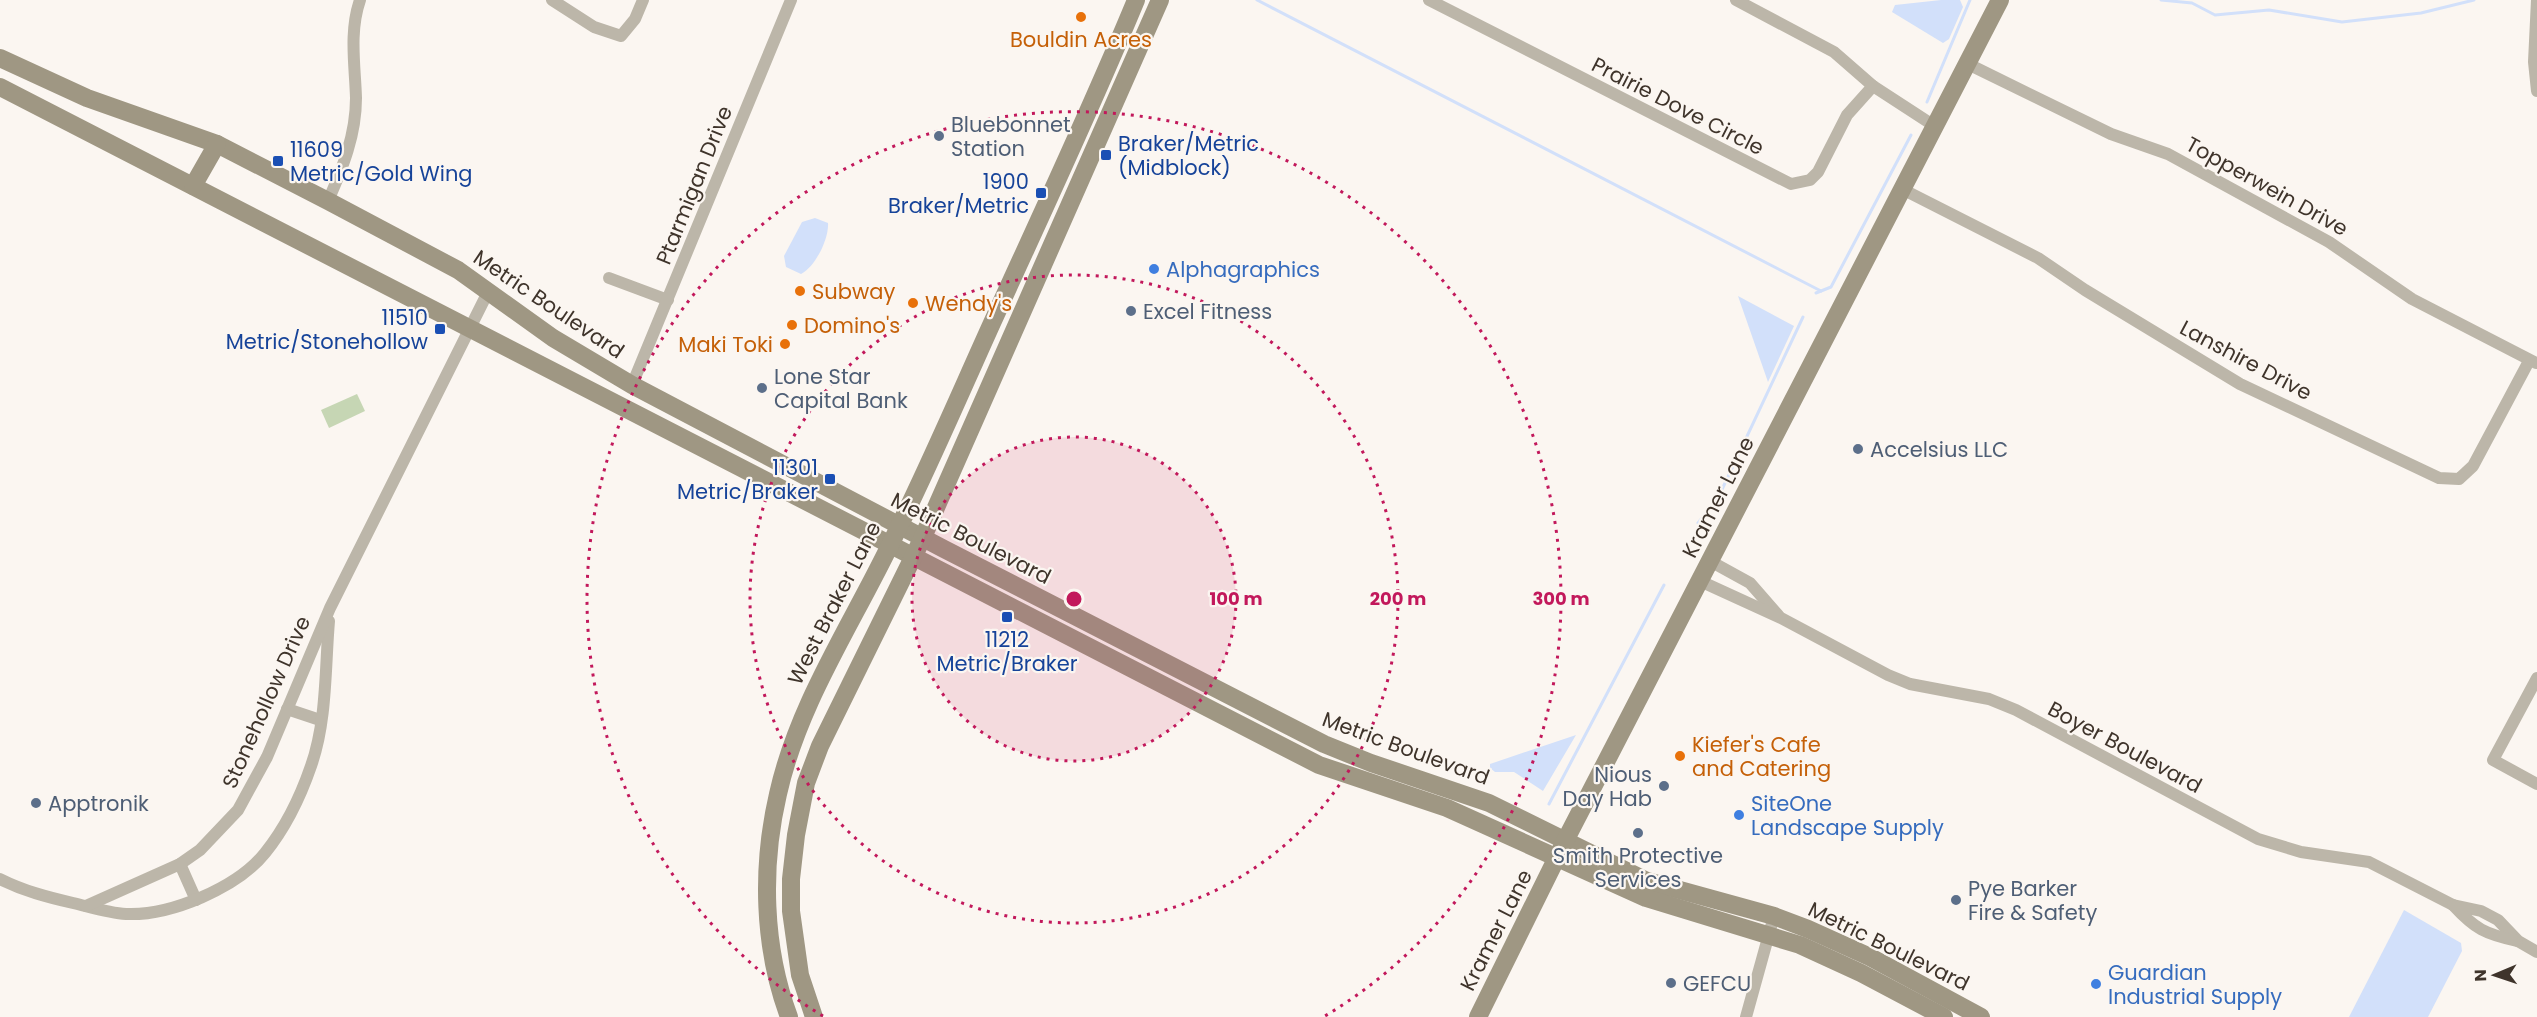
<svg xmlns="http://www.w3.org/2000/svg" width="2537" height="1017" font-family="Poppins,sans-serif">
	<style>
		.green { fill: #c6d6b4 }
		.water { fill: #d2e0fa }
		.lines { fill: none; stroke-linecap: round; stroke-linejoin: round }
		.stream { stroke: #d2e0fa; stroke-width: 3 }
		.street { stroke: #bcb6a9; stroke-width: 12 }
		.secondary { stroke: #9f9783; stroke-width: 18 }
		.ring { fill: none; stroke: #c2185b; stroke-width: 3; stroke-dasharray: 3 6 }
		.food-dot { fill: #e8710a; stroke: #fbf6f1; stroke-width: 2 }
		.service-dot { fill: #5c6f8a; stroke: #fbf6f1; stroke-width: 2 }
		.transit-dot { fill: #1a4fb4; stroke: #fbf6f1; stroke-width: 2 }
		.shop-dot { fill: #3f7fe0; stroke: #fbf6f1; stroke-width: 2 }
		.labels { text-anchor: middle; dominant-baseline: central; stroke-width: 4.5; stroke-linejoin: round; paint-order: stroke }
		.food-label { font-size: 21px; fill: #c56008; stroke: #fbf6f1; text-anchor: start }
		.street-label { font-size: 21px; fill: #3f342b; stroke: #fbf6f1 }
		.service-label { font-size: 21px; fill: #4e5e75; stroke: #fbf6f1; text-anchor: start }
		.transit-label { font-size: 21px; fill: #164399; stroke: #fbf6f1; text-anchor: end }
		.shop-label { font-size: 21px; fill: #366cbe; stroke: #fbf6f1; text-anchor: start }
		.centre { fill: #c2185b; stroke: #fbf6f1; stroke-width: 3 }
		.ring-label { font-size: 18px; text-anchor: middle; font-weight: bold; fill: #c2185b; stroke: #fbf6f1; stroke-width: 4.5; stroke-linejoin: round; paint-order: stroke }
	</style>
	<rect width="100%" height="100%" fill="#fbf6f1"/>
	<polygon class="green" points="357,394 365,411 329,428 321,410"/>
	<g class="water">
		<polygon points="1941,0 1960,0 1963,7 1949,39 1943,43 1892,12 1895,5"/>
		<path d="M815 218 828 223C829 239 815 267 801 274L786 267 784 256 802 222Z"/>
		<polygon points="1738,296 1794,326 1768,382"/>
		<polygon points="1576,735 1543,791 1514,772 1495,772 1490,768 1490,764"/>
		<polygon points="2404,910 2461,943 2462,951 2428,1017 2349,1017"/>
	</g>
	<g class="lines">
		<g class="stream">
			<polyline points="1257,0 1821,291"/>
			<polyline points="2161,0 2192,3 2215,15 2269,10 2342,22 2421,13 2474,0"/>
			<polyline points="1927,102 1970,0"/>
			<polyline points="1816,293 1831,287 1911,135"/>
			<polyline points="1698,523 1718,498 1803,317"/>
			<polyline points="1549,804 1664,585"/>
		</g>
		<g class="street">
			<polyline points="552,0 594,27 621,36 635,19 643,0"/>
			<polyline points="1429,0 1791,184 1810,180 1818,172 1847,115 1873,86"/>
			<polyline points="1736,0 1834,52 1873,86 1936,127"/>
			<polyline points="2537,0 2534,62 2537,91"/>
			<polyline points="1968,64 2111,134 2168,154 2329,242 2412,299 2536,363"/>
			<polyline points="1902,189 2038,258 2085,290 2240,384 2439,478 2459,479 2473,466 2529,361"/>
			<path d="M328 201C343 167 356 135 356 98 355 65 349 32 360 0"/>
			<polyline points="609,278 668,300"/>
			<polyline points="632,385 791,0"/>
			<polyline points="1710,561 1750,583 1778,615"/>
			<polyline points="1700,581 1781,618 1888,675 1910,684 1989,699 2016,710 2258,839 2301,852 2369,862 2453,905 2481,911 2498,920 2518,941 2537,952"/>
			<polyline points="2537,678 2493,760 2537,784"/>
			<polyline points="287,709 320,720"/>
			<polyline points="180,864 196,900"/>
			<path d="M0 879C24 891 47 897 73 903 90 907 109 913 126 914 170 916 237 888 265 853 286 827 300 798 311 766 327 721 325 668 329 621"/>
			<path d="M2453 905C2475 929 2485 934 2517 941"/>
			<polyline points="86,906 180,864 200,850 238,810 267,757 330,608 489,290"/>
			<polyline points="1746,1017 1774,916"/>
		</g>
		<g class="secondary">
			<polyline points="0,58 87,98 217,144 328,201 458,270 553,338 632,385 944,549 1324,744 1371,763 1489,803 1647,881 1774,916 1808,929 1870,957 1981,1017"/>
			<polyline points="0,87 1319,765 1447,808 1646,898 1800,945 1861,973 1944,1017"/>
			<polyline points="193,186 217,144"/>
			<path d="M789 1017C763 947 761 867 778 794 798 704 851 626 891 543 927 471 959 396 992 323 1041 215 1091 109 1136 0"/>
			<polyline points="814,1017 800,975 791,911 791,879 796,835 806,783 820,746 923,537 1160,0"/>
			<polyline points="1478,1017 1565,841 2000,0"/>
		</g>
	</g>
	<circle cx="1074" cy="599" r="162" fill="#c2185b" fill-opacity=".12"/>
	<g class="ring">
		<circle cx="1074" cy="599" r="162"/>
		<circle cx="1074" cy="599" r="324"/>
		<path d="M823 1016A487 487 0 1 1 1325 1016"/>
	</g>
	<g class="food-dot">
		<circle cx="1081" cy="17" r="6"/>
		<circle cx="800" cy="291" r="6"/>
		<circle cx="913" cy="303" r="6"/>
		<circle cx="792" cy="325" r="6"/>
		<circle cx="785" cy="344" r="6"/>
		<circle cx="1680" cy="756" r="6"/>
	</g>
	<g class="service-dot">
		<circle cx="939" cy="136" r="6"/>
		<circle cx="1131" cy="311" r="6"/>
		<circle cx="762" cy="388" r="6"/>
		<circle cx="1858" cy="449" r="6"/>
		<circle cx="1664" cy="786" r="6"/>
		<circle cx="36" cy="803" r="6"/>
		<circle cx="1638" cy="833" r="6"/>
		<circle cx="1956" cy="900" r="6"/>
		<circle cx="1671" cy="983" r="6"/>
	</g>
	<g class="transit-dot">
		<rect x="1100" y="149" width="12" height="12" rx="3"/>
		<rect x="272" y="155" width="12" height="12" rx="3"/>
		<rect x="1035" y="187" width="12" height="12" rx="3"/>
		<rect x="434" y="323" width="12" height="12" rx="3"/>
		<rect x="824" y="473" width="12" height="12" rx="3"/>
		<rect x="1001" y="611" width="12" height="12" rx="3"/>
	</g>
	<g class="shop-dot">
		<circle cx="1154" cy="269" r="6"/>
		<circle cx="1739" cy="815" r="6"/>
		<circle cx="2096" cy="984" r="6"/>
	</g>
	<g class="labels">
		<g class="food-label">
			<text x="1081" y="39" text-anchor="middle">Bouldin Acres</text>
			<text x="812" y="291">Subway</text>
			<text x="925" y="303">Wendy's</text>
			<text x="804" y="325">Domino's</text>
			<text x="773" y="344" text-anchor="end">Maki Toki</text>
			<text x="1692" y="744">Kiefer's Cafe<tspan x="1692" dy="24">and Catering</tspan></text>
		</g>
		<g class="street-label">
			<text transform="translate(1678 106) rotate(27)">Prairie Dove Circle</text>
			<text transform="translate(694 185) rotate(-68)">Ptarmigan Drive</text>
			<text transform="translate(2267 186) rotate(29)">Topperwein Drive</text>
			<text transform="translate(549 304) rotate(34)">Metric Boulevard</text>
			<text transform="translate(2246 360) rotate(28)">Lanshire Drive</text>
			<text transform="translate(1718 497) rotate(-63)">Kramer Lane</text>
			<text transform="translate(971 538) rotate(27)">Metric Boulevard</text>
			<text transform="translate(834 603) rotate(-63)">West Braker Lane</text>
			<text transform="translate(266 702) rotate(-66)">Stonehollow Drive</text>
			<text transform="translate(2125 747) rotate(28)">Boyer Boulevard</text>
			<text transform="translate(1406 748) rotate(20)">Metric Boulevard</text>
			<text transform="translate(1496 930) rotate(-63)">Kramer Lane</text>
			<text transform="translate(1889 946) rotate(26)">Metric Boulevard</text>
		</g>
		<g class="service-label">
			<text x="951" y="124">Bluebonnet<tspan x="951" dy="24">Station</tspan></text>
			<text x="1143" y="311">Excel Fitness</text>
			<text x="774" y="376">Lone Star<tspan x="774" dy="24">Capital Bank</tspan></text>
			<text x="1870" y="449">Accelsius LLC</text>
			<text x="1652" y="774" text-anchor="end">Nious<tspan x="1652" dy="24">Day Hab</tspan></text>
			<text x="48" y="803">Apptronik</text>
			<text x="1638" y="855" text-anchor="middle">Smith Protective<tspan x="1638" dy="24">Services</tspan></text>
			<text x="1968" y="888">Pye Barker<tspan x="1968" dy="24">Fire &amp; Safety</tspan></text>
			<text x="1683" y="983">GEFCU</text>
		</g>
		<g class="transit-label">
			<text x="1118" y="143" text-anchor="start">Braker/Metric<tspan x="1118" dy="24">(Midblock)</tspan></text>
			<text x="290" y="149" text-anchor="start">11609<tspan x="290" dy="24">Metric/Gold Wing</tspan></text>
			<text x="1029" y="181">1900<tspan x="1029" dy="24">Braker/Metric</tspan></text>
			<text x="428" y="317">11510<tspan x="428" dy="24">Metric/Stonehollow</tspan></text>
			<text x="818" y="467">11301<tspan x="818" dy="24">Metric/Braker</tspan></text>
			<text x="1007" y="639" text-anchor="middle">11212<tspan x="1007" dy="24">Metric/Braker</tspan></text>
		</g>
		<g class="shop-label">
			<text x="1166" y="269">Alphagraphics</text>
			<text x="1751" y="803">SiteOne<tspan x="1751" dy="24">Landscape Supply</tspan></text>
			<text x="2108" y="972">Guardian<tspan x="2108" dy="24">Industrial Supply</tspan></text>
		</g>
	</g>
	<circle cx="1074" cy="599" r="9" class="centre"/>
	<g class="ring-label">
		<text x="1236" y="605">100 m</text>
		<text x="1398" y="605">200 m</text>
		<text x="1561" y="605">300 m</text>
	</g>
	<g transform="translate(2495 975) rotate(268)" stroke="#fbf6f1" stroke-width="4.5" paint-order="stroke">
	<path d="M0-4.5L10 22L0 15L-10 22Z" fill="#3f342b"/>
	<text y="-9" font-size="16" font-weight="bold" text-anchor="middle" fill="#3f342b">N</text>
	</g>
</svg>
